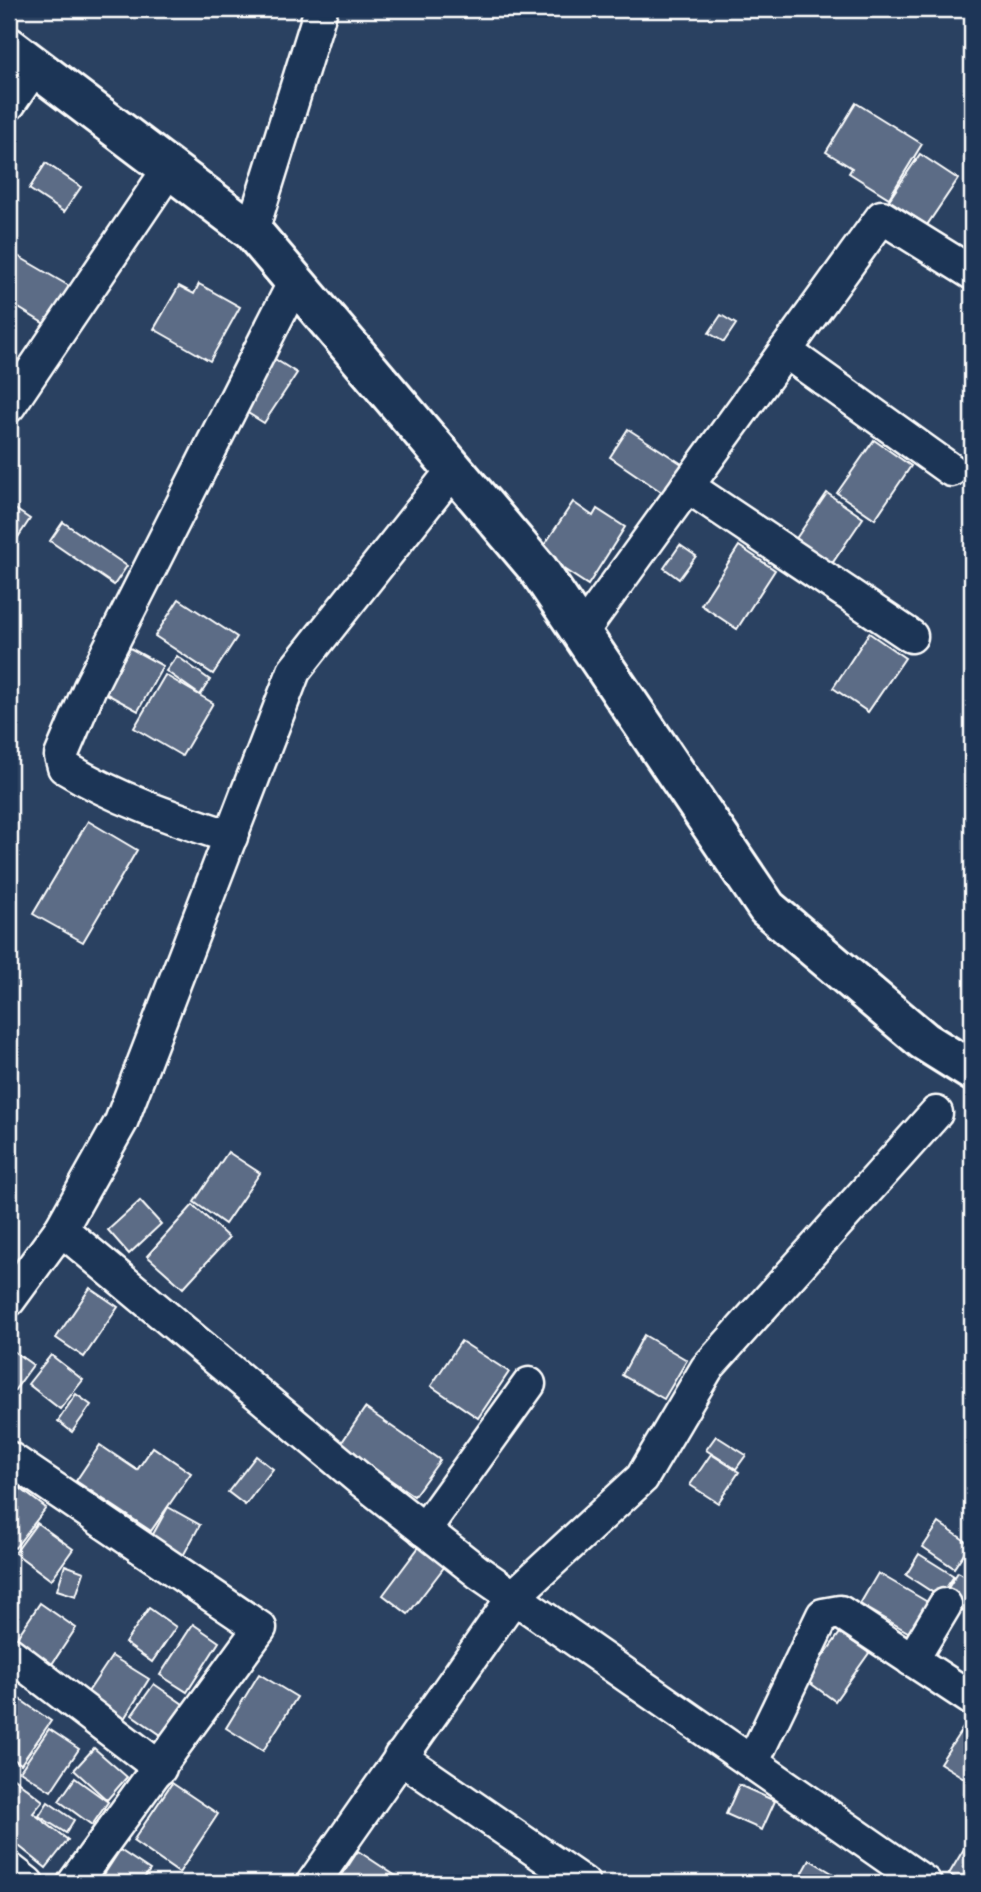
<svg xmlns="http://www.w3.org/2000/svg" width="981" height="1892" font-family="Caveat,sans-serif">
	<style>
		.building { fill: #5b6c86; stroke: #fff; stroke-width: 2 }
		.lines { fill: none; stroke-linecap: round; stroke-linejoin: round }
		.street-casing { stroke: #fff; stroke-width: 37 }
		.secondary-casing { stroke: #fff; stroke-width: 44 }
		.street { stroke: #1d3557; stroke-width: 32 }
		.secondary { stroke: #1d3557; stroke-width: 38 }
	</style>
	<rect width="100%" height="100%" fill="#2a4161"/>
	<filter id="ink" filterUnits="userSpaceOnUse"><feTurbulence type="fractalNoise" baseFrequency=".0143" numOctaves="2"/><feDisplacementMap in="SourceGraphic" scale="14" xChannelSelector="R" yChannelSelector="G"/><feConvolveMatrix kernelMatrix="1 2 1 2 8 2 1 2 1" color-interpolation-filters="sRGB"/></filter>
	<g filter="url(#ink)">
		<g class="building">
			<polygon points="856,103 922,144 889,198 849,173 852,168 826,152"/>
			<polygon points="920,154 958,179 927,225 889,200"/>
			<polygon points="46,163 81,187 64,212 29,189"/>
			<polygon points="9,251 71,287 48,326 9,302"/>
			<polygon points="199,284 240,307 210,361 154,329 179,286 194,294"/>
			<polygon points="721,315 736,324 724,342 709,333"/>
			<polygon points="270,356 297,373 264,423 238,407"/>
			<polygon points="628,429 682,464 663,493 610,457"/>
			<polygon points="874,440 911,466 875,519 837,493"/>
			<polygon points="827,493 863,518 827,571 791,546"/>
			<polygon points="573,502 593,516 597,509 625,527 588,585 539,553"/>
			<polygon points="9,505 30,519 9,551"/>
			<polygon points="63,522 127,566 114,585 50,541"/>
			<polygon points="680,545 696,556 679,579 664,568"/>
			<polygon points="739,546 775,570 737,629 701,605"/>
			<polygon points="179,599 237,637 213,674 155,636"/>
			<polygon points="869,633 905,658 868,712 833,688"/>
			<polygon points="130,648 163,666 138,711 105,693"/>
			<polygon points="177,656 210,680 200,695 166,671"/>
			<polygon points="165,675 213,703 182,756 134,728"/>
			<polygon points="88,821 137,850 83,942 33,914"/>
			<polygon points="228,1152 260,1173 225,1224 194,1202"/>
			<polygon points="140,1201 161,1224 129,1254 108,1230"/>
			<polygon points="193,1205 229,1238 183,1288 147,1256"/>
			<polygon points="90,1288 118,1307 84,1357 56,1338"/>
			<polygon points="644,1335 687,1360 664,1399 622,1375"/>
			<polygon points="461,1341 509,1372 478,1418 431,1386"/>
			<polygon points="9,1348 33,1365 9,1398"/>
			<polygon points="51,1355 83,1380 60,1409 28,1384"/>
			<polygon points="76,1394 91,1405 72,1432 58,1421"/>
			<polygon points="365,1408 440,1460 414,1496 340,1445"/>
			<polygon points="716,1436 746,1455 736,1469 706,1450"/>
			<polygon points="100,1445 137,1470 153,1447 191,1473 151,1531 76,1481"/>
			<polygon points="711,1454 739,1472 718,1503 690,1485"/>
			<polygon points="256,1456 273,1469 245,1505 228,1492"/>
			<polygon points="17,1486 46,1508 15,1548 9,1544 9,1496"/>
			<polygon points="168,1507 200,1525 183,1556 151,1538"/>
			<polygon points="37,1523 73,1549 51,1580 15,1553"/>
			<polygon points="939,1523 970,1544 954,1568 923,1547"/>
			<polygon points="419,1547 445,1566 408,1614 383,1595"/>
			<polygon points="919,1554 954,1576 940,1597 906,1575"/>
			<polygon points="65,1565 84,1572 76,1596 57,1590"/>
			<polygon points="958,1572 972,1580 972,1616 942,1598"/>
			<polygon points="878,1573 931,1604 913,1635 860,1604"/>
			<polygon points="40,1603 76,1628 48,1670 12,1645"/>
			<polygon points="149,1608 176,1627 152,1662 125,1643"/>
			<polygon points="193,1624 219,1642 187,1692 160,1675"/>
			<polygon points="840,1633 869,1653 835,1701 806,1680"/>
			<polygon points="112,1656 149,1679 120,1725 82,1701"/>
			<polygon points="259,1674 297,1697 263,1751 226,1728"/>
			<polygon points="154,1684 183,1704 161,1735 132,1715"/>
			<polygon points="15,1696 51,1721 21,1764 9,1756 9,1704"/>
			<polygon points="972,1714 972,1783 940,1763"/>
			<polygon points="49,1729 79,1749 51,1791 20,1771"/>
			<polygon points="94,1748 127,1777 107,1800 74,1770"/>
			<polygon points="11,1776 43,1801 33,1813 68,1840 46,1868 9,1838"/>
			<polygon points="75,1778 108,1802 92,1825 59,1801"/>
			<polygon points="172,1783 218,1814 179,1873 133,1841"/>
			<polygon points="739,1785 775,1801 762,1830 726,1814"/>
			<polygon points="48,1802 74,1820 66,1833 39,1816"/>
			<polygon points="971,1837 972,1883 964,1883 949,1874"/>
			<polygon points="120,1850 150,1870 141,1883 113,1883 103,1876"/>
			<polygon points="358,1851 402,1880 400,1883 337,1883"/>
			<polygon points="810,1860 849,1883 797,1883"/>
		</g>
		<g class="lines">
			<g class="street-casing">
				<g id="street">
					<polyline points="9,104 35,66"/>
					<polyline points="252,231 321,9"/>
					<polyline points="785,351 951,470"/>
					<polyline points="9,406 169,169"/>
					<polyline points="687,486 911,636"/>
					<polyline points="581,633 882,217 972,273"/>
					<path d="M231 837C173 818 116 799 64 767L61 756 90 687 295 281"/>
					<polyline points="61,1229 361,1480 478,1572 925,1883"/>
					<polyline points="9,1300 61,1229 121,1122 294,671 454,469"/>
					<polyline points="9,1458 260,1628 74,1883"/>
					<polyline points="424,1530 529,1384"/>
					<polyline points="9,1653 160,1768"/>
					<polyline points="912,1660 945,1605"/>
					<polyline points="400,1757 583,1883"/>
					<polyline points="753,1761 823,1615 840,1612 972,1699"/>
					<polyline points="9,1869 27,1883"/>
					<polyline points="313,1883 515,1595 642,1478 707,1368 936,1113"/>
				</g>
			</g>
			<g class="secondary-casing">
				<polyline id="secondary" points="9,47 252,231 538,569 767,908 924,1041 972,1071"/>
			</g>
			<use href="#street" class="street"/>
			<use href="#secondary" class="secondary"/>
		</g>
	</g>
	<rect width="981" height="1892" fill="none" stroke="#1d3557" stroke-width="35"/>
	<rect x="18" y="18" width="946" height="1857" fill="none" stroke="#fff" stroke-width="2.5" filter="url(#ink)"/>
</svg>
